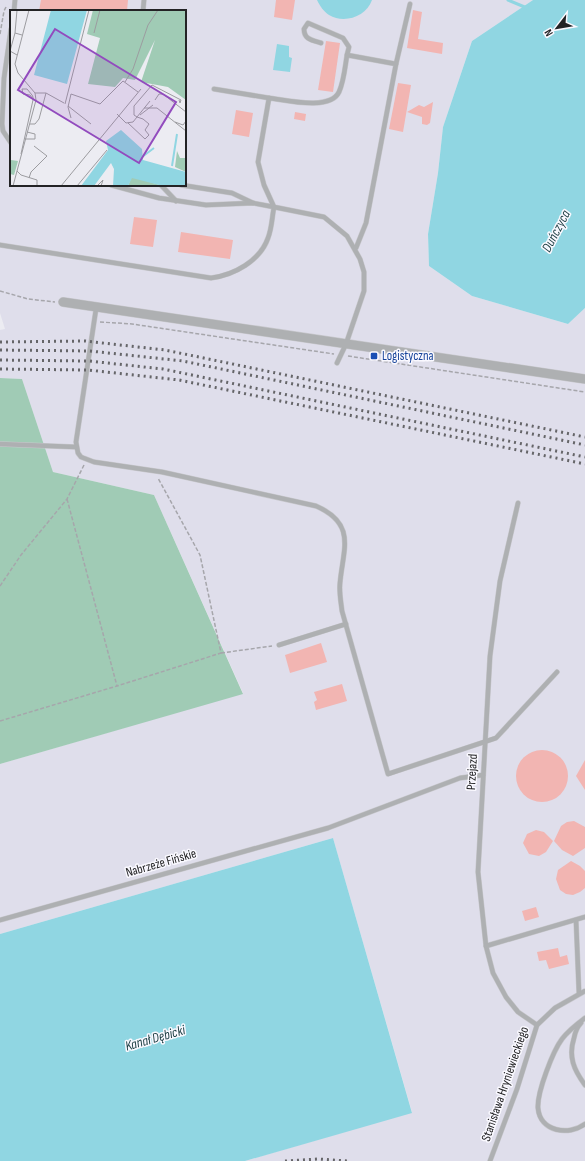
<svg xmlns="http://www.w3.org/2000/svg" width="585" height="1161" font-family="'Sofia Sans Condensed',sans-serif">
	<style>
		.built { fill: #dfdeeb; fill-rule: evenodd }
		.green { fill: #a0cbb5 }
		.water { fill: #90d6e2 }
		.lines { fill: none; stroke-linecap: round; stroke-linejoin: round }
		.stream { stroke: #90d6e2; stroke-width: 3 }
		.building { fill: #f2b5b2 }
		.service-casing { stroke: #c8c8cd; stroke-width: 5.5 }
		.minor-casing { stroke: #c8c8cd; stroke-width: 10 }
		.path { stroke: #a6a6ab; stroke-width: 1.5; stroke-dasharray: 4 2; stroke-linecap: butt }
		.service { stroke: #aeb0b2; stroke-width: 4.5 }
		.minor { stroke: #aeb0b2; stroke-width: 9 }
		.rail { stroke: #656568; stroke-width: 3; stroke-dasharray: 2 4; stroke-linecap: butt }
		.transit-dot { fill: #1a4fb4; stroke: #faf9ff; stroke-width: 1.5 }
		.labels { text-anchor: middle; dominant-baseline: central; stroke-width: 3; stroke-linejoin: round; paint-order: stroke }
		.transit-label { font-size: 13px; fill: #164399; stroke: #faf9ff; text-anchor: start }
		.street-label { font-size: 13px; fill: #232325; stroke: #faf9ff }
		.water-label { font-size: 14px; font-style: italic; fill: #1a3c41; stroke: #faf9ff }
		.inset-river { fill: none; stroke: #90d6e2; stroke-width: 2 }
		.inset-road { fill: none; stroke: #9c9ca0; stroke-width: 1 }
		.view { fill: #924bbe; fill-opacity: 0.15; stroke: #924bbe; stroke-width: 2 }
		.inset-edge { fill: none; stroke: #232325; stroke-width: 2 }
	</style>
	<rect width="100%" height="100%" fill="#ececf2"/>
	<path class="built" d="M0 0H533L472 41 443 127 438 173 428 234 429 266 472 296 568 324 585 308V1161H245L412 1112 333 838 0 934V764L243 693 154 495 53 472 22 379 0 378V330L5 329 0 313ZM11 11H185V185H11Z"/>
	<polygon class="green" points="0,378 22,379 53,472 154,495 243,694 0,764"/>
	<g class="water">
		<path d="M317 0H372C366 17 344 24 329 15 323 11 320 6 317 0Z"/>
		<polygon points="533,0 585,0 585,308 568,324 472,296 429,266 428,234 438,173 443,127 472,41"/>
		<polygon points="277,44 289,46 289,57 292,58 290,72 273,70"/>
		<polygon points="333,838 412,1113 245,1161 0,1161 0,934"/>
	</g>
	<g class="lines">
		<polyline class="stream" points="508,0 527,8"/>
	</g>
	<g class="building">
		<polygon points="41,0 128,0 127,11 39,11"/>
		<polygon points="276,0 295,0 292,20 274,17"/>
		<polygon points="413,10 422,12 418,39 443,43 442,54 407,48"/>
		<polygon points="326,41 340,43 333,92 318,90"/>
		<polygon points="398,83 411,85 403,132 389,129"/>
		<polygon points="433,102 430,123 427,125 422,124 422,117 407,112 419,105 424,107"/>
		<polygon points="236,110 253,113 249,137 232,134"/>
		<polygon points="295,112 306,114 305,121 294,119"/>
		<polygon points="134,217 157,220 153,247 130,244"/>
		<polygon points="181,232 233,240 230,259 178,252"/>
		<polygon points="321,643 327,662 290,673 285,655"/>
		<polygon points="342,684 347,701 316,710 314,702 317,700 314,692"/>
		<circle cx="542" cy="776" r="26"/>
		<polygon points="585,760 585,790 576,776"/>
		<polygon points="574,821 585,827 585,848 573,856 562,850 554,841 561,826 567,822"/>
		<polygon points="536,830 544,832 553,841 546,852 539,856 529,854 523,843 527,834"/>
		<polygon points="571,861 580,866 585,871 585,888 580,892 573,895 566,894 560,890 556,879 558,870"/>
		<polygon points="536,907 539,917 525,921 522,911"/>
		<polygon points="558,948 560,957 567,955 569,964 549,969 546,960 539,961 537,952"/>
	</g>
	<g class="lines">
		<g class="service-casing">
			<g id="service">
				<polyline points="14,11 15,0"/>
				<polyline points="143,11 144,0"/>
				<polyline points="11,29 4,78 2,124 3,131 11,143"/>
				<path d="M321 43C311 40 304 39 304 29L308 23 343 38 349 47 347 55"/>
				<polyline points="396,64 410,4"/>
				<polyline points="214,89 269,98"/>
				<polyline points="161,185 176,201"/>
				<polyline points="181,185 232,193 253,203"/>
				<path d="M0 245 211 278C234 275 260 261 268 238 272 228 272 217 274 207L253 203 206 205 159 198 111 185"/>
				<path d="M96 309 76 442 78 453 81 457 94 462 162 472 316 506C357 524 343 549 340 583 339 593 341 602 342 611L388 774 496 738 557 672"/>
				<path d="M337 363 346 344 364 291V272L360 259 347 236 324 217 274 207 264 185 258 162 269 98C286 100 330 111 339 92 344 81 345 67 347 55L396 64 366 223 356 248"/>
				<polyline points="0,444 76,447"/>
				<polyline points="518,503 500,581 490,656 478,872 486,946 493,973 506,997 518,1012 537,1025"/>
				<polyline points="279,645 346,624"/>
				<polyline points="0,920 328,828 460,778 483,775"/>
				<polyline points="576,920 579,993"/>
				<polyline points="486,946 585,917"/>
				<path d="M585 1018C577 1024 568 1031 562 1039 553 1051 537 1092 538 1108 540 1132 569 1136 585 1124"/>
				<path d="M581 1023C577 1027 575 1033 574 1038 568 1057 574 1070 585 1085"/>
				<polyline points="490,1161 517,1089 537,1025 555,1008 585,991"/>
			</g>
		</g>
		<g class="minor-casing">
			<polyline id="minor" points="63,302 585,379"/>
		</g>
		<g class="path">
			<polyline points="0,34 4,11 6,7"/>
			<polyline points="0,291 28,299 55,302"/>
			<polyline points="100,322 132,324 334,354"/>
			<polyline points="348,356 585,392"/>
			<polyline points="67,499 117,686"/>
			<polyline points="0,586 21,555 67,499 84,465"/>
			<polyline points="221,653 272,646"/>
			<polyline points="0,721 117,686 221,653 200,555 158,478"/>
		</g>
		<use href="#service" class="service"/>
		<use href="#minor" class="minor"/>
		<g class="rail">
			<polyline points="0,342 85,341 165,350 585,437"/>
			<polyline points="0,350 90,351 183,361 585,445"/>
			<polyline points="0,360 89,361 163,369 585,457"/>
			<polyline points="0,369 88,370 179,380 585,464"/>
			<polyline points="285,1161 319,1159 347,1161"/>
		</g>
	</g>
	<rect class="transit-dot" x="370" y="352" width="8" height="8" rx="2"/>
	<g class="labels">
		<g class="transit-label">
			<text x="382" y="356">Logistyczna</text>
		</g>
		<g class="street-label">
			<text transform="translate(472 772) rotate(-87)">Przejazd</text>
			<text transform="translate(161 863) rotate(-16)">Nabrzeże Fińskie</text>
			<text transform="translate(505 1084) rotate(-71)">Stanisława Hryniewieckiego</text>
		</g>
		<g class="water-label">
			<text transform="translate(556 231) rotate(-62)">Duńczyca</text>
			<text transform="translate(155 1038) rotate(-16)">Kanał Dębicki</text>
		</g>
	</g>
	<g transform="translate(10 10)">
		<rect width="176" height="176" fill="#ececf2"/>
		<path d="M83 0H176V90L158 77 131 72 145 30 125 70 113 68 105 77 78 74 90 28 77 24ZM167 141 170 148H176V162L165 157ZM1 150 8 151 4 165 0 164ZM121 168H127L153 176H118Z" fill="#a0cbb5"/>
		<path d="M41 0H77L57 74 24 65ZM111 120 132 139 133 150 176 162V176H153L122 168 118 176H103L104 159 101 153 84 176H71L98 140 96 131Z" fill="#90d6e2"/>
		<path class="inset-river" d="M132 147 144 138M162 156 167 124"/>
		<path class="inset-road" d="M5 23 7 0M84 23 90 0M7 45 0 41 5 23 12 25M115 72 123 59 138 15 148 0M25 83H36L54 93M145 90 149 84H153L176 102M140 91 127 107 124 105V96L142 75 171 90 170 93 169 90M55 94 79 0M58 96 81 114M134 98H147L176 121M107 104 116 113 123 112 127 107 133 109 139 114 135 120 139 125 135 129 118 113M130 105 143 95M61 108 58 97 61 84 90 94 113 71 128 82M165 112 173 115 176 111M20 114H25L29 109 36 83M15 129H25V124L17 122M11 144 23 90V87L22 85 17 79H12L13 84 20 85 23 89M7 161 11 165 27 170V176M19 168 21 162 37 146 24 136M3 176 26 90 25 83 8 63 5 54 19 0M51 176 131 79M67 176 97 140M87 176 93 170 91 176"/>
		<path class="view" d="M45 19 166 92 129 153 8 80Z"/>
		<rect width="176" height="176" class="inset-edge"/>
	</g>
	<g transform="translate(557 28) rotate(239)" stroke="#faf9ff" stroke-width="3" paint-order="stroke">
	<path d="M0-3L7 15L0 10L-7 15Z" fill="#232325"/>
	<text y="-6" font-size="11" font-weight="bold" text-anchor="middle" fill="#232325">N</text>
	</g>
</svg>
